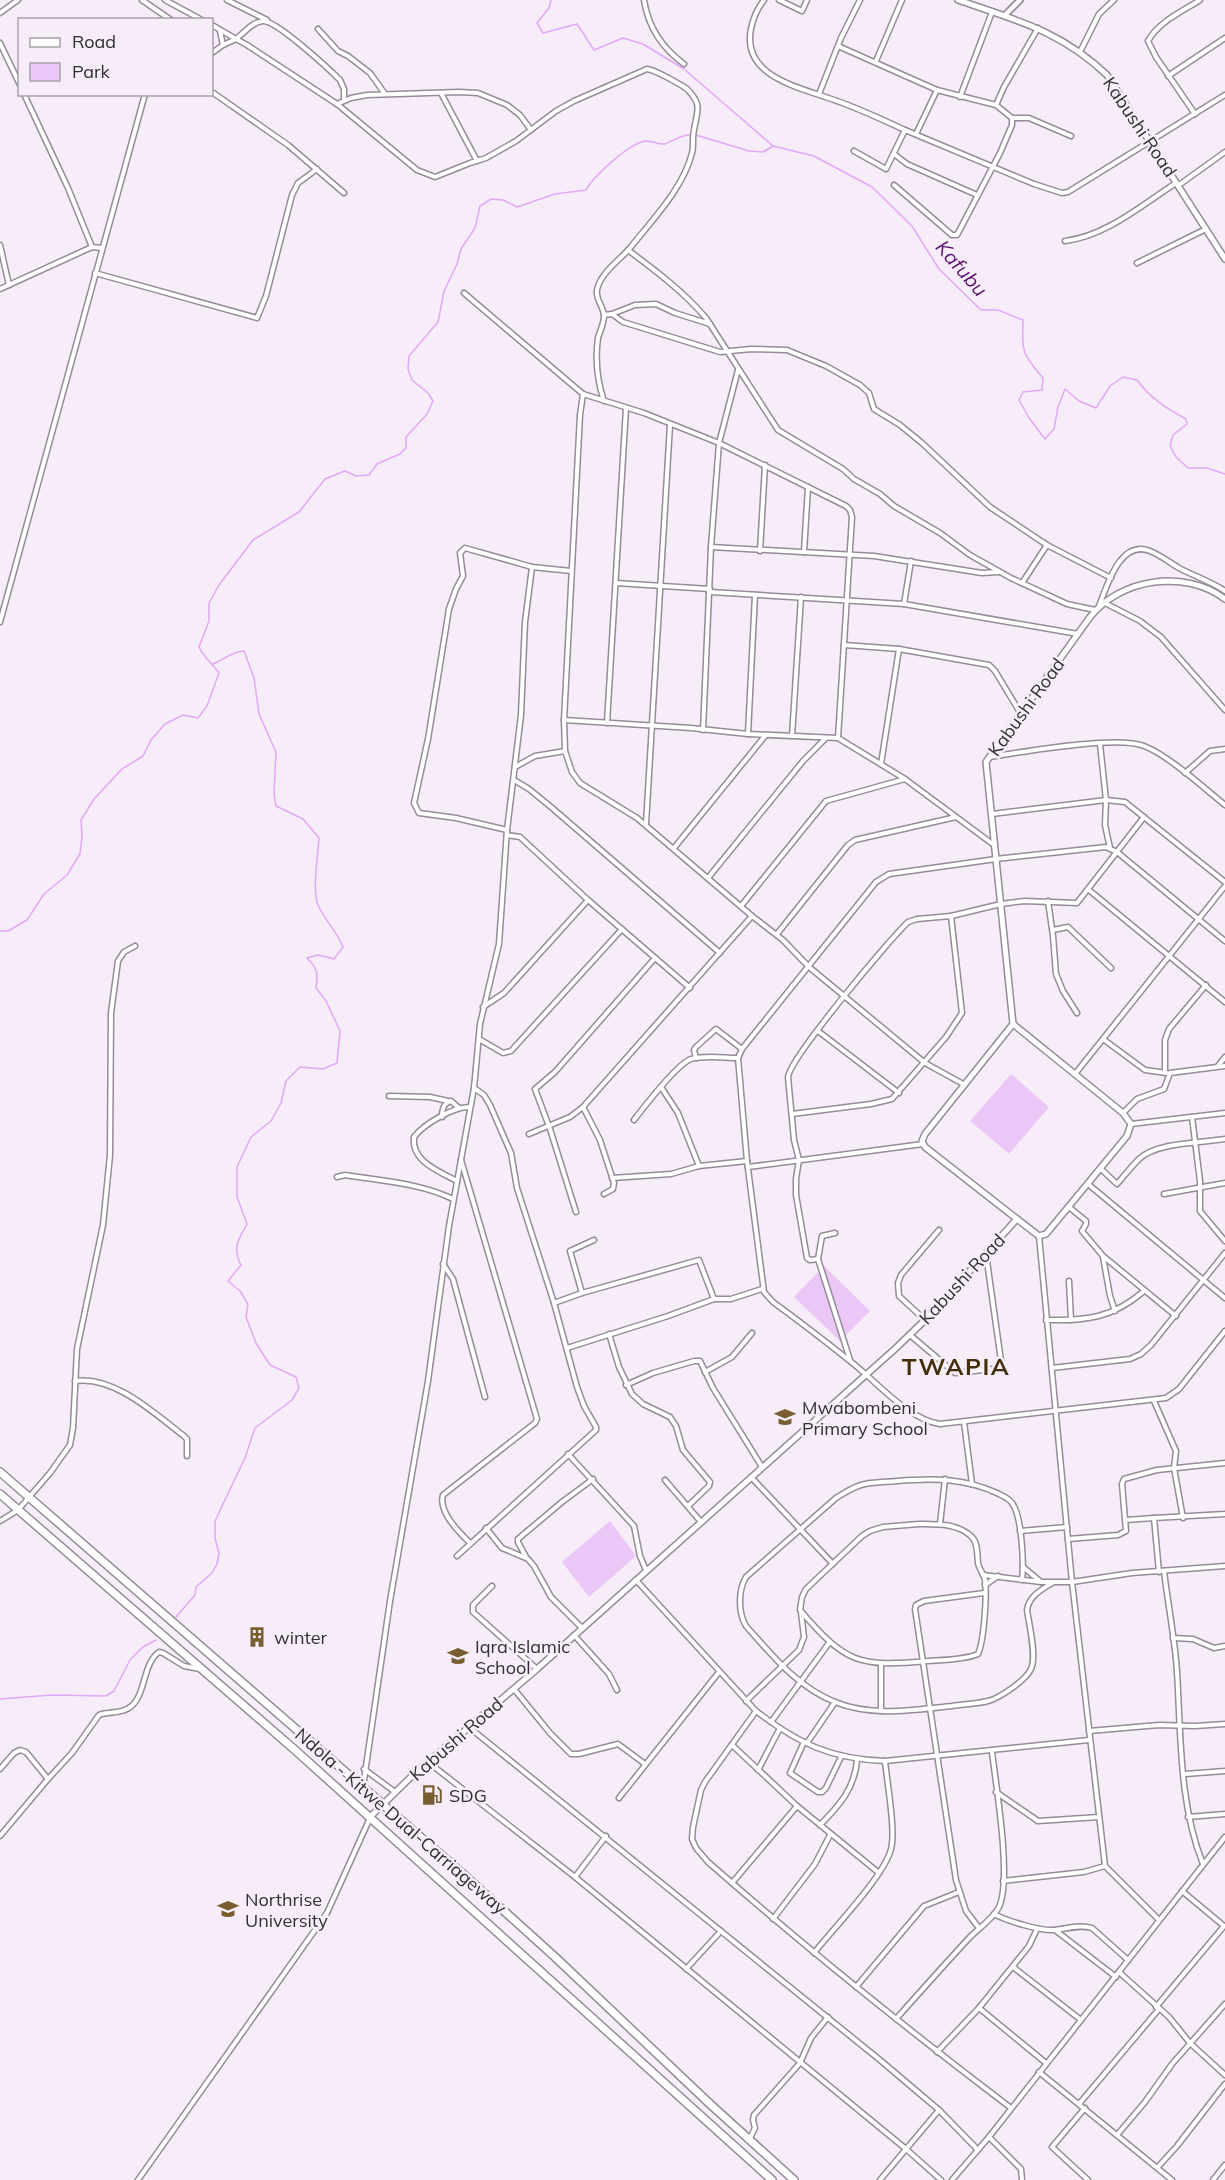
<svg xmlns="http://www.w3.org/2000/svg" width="1225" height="2180" font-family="Mulish,sans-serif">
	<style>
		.green { fill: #eac7f6 }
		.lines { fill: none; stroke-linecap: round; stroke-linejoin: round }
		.stream { stroke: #e2a7f5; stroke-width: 1.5 }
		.minor-casing { stroke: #948c97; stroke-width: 7 }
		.tertiary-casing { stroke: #948c97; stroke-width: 8 }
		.secondary-casing { stroke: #948c97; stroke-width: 8 }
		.trunk-casing { stroke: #948c97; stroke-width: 10 }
		.minor { stroke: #fff; stroke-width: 4 }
		.tertiary { stroke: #fff; stroke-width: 4.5 }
		.secondary { stroke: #fff; stroke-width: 5 }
		.trunk { stroke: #fff; stroke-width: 7 }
		.labels { text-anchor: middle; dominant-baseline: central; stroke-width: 5; stroke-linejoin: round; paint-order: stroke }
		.street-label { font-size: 18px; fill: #322e33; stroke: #f6edf9 }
		.poi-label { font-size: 18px; fill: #322e33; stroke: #f6edf9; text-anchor: start }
		.water-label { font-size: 20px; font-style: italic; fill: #5b126f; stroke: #f6edf9 }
		.district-label { font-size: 24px; font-weight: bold; letter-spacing: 1.5px; fill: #433008; stroke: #f6edf9 }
	</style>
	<rect width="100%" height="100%" fill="#f6edf9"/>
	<g class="green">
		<polygon points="1011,1074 1049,1107 1009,1154 970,1121"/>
		<polygon points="824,1266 870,1311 840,1341 794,1297"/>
		<polygon points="610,1521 636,1556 589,1597 562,1562"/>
	</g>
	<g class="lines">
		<g class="stream">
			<path d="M551 0 549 8 537 23 543 33 577 24 594 50 623 38 643 44 684 69 773 146 814 156 872 187 912 226 939 269 981 310H998L1023 320C1022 352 1022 354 1043 378L1042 390 1023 392 1019 400 1029 418 1045 439 1054 429 1058 407 1065 389 1079 401 1096 408 1110 386 1123 377 1137 380C1150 398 1166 408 1186 419L1187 424 1173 435 1170 446 1176 457 1188 468H1207L1225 474"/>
			<polyline points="696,135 749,151 763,152 773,146"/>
			<path d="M0 931H8L27 920 44 894 67 875 80 854 82 836 81 820 94 799 122 769 143 756 151 740 165 724 183 715 198 718 207 706 219 673C212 663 204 658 199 647L209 621V603L219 585 253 540 299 512 325 479 345 471 356 476 369 475 377 464 400 454 406 448V437L427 414 433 401 428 393 412 380 408 369 409 356 438 322 444 291 457 264 461 249 475 228 480 206 491 199 503 200 517 207 555 194 586 190C593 177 631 141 647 141 653 141 659 145 665 144 674 141 681 134 691 135"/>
			<path d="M176 1617 195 1595 196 1587 212 1573 217 1564 219 1553 215 1538V1521L245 1458 255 1428 292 1400 299 1388 296 1377 270 1365 256 1343 246 1317 248 1304 240 1291 228 1281 241 1265C232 1248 238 1240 247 1224L237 1197V1167L251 1137 271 1121 281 1103 286 1081 300 1067 323 1069 337 1063 340 1031 326 1001 316 988C318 974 318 968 307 958L318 955 334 959 343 947C336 930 324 919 318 905 312 891 318 854 319 838L303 819 276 806 274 793 276 752 259 714 254 678 244 651C232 651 224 660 213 664"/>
			<polyline points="0,1699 52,1695 106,1696 114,1691 130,1660 143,1647 156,1640"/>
		</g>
		<g class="minor-casing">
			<g id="minor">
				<polyline points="142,0 171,20"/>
				<polyline points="165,0 202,20"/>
				<polyline points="227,0 267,20"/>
				<path d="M644 0C648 26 662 48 684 64"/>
				<path d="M764 0C757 9 753 18 751 29 741 78 803 88 837 101 860 109 883 120 905 130"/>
				<polyline points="779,0 802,11 807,0"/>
				<polyline points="0,13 18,0"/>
				<path d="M212 25 236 39C244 33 252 22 263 21 276 20 329 69 340 80L344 89V100"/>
				<polyline points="318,29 338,51 348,56 370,73 385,94"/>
				<polyline points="220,31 223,45"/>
				<polyline points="0,43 20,85"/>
				<polyline points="838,46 937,90 996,105 1012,118 1012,125 1000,153 957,235 952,235 894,185"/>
				<polyline points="1080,52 1099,14 1114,0"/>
				<path d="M212 53 223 45 236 39 247 45 337 104 417 170 435 177 470 163 486 158 516 141 556 111 574 101 647 69C655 70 680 84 687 89 703 105 697 111 694 130 692 138 694 146 692 153 683 189 652 220 630 248 620 260 600 273 597 290 595 299 604 307 604 316 604 323 600 331 598 338 595 359 597 380 604 401"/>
				<polyline points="876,61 902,0"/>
				<polyline points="1168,76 1225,38"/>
				<polyline points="212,92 288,145 344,193"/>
				<polyline points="441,93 477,161"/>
				<polyline points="24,94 68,188 92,247"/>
				<polyline points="819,94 841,38 860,0"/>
				<polyline points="960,97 992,12"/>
				<polyline points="337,104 351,98 367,95 459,92 478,93 507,105 520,115 531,130"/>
				<polyline points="996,105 1004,87 1038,28"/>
				<path d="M1195 114 1156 57 1148 41C1158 22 1183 11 1200 0"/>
				<polyline points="1012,118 1029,118 1071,136"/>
				<polyline points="916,134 937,90"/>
				<polyline points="854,151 886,169 905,130 1034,184 1062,193 1068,192 1225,95"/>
				<polyline points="894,154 907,164 977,195"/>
				<polyline points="1179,185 1225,152"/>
				<path d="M1065 241C1106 236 1142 205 1176 183"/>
				<polyline points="0,245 9,285"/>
				<path d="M628 250C656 271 684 292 706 318L778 430 843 469 854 479 880 494 894 506 940 533 970 555 1011 578 1067 604 1095 610"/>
				<polyline points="1137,263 1206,229"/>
				<polyline points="95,273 257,318 266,296 292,195 298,183 317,169"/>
				<polyline points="0,289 92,247 102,248"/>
				<polyline points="464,293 583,394 644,413 719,443 846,506 850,510 852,517 838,738"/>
				<polyline points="612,314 623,322 720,352 751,349 787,350 826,366 860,385 869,393 874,409 900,425 922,443 990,507 1047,545"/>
				<polyline points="604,315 612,314 635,305 656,304 675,313 710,324"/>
				<polyline points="583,394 580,415 564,720 565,751 572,772 580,783 637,818 752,916 783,940 809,967 925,1063 965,1085"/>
				<polyline points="711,547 874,556 982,573 999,572"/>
				<polyline points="760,551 765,465"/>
				<polyline points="804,552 808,487"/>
				<polyline points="616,583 710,589"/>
				<polyline points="1022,583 1047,545 1111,578"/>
				<polyline points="710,592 904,604 1078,634"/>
				<polyline points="1105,603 1140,621 1161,637 1225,710"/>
				<polyline points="904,604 911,561"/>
				<path d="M1099 606C1107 586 1120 539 1150 551 1160 555 1169 562 1179 568 1194 576 1210 581 1225 591"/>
				<polyline points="0,622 145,94"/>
				<polyline points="844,645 899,649 989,665 995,671 1021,714"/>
				<polyline points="564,720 691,728 748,734 838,738 905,779 994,845"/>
				<polyline points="607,723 626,408"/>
				<polyline points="703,730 711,547 719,443 738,370"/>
				<polyline points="748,734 755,595"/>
				<polyline points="792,736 801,597"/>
				<polyline points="1100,744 1106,800 1105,825 1110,848"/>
				<path d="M989 757C1022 752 1117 735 1144 746 1168 755 1204 788 1225 805"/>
				<polyline points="881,764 899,649"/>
				<polyline points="515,767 535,756 565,751"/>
				<polyline points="1185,773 1210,751 1225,749"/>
				<polyline points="514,780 529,789 551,807 720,953"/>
				<polyline points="992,814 1106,800 1125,802 1225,882"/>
				<polyline points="646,824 670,425"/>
				<polyline points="507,830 456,818 419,813 414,803 428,739 449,609 456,589 463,576 460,553 465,548 532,567 571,571"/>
				<polyline points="507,835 520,837 588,900 690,988"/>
				<polyline points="674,848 765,736"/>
				<polyline points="708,878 803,761 826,738"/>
				<polyline points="1089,890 1225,1002"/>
				<polyline points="1048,901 1053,936 1056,974 1063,991 1077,1013"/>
				<polyline points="741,906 826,801 905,779"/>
				<polyline points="1053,930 1068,927 1111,968"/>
				<polyline points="777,934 848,845 855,840 956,817"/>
				<path d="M1225 941 1117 852 1106 847 996 859 889 874 876 882 742 1049 738 1058 747 1161 764 1292 773 1302C799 1321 825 1341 850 1361 876 1381 907 1419 940 1424L1166 1398 1179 1389 1225 1331"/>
				<polyline points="483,1007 504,993 588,900"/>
				<polyline points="818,1031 899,1093"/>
				<polyline points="479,1039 503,1053 511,1051 622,929"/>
				<polyline points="1103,1039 1145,1070 1167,1073"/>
				<polyline points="696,1058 694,1050 696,1047 716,1029 742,1049"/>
				<polyline points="1218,1066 1225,1057"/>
				<polyline points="1165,1073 1165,1040 1169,1029 1206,985"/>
				<polyline points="1075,1074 1225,886"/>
				<polyline points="661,1087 678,1113 699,1166"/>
				<polyline points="389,1096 430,1097 448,1101"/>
				<polyline points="583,1107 600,1140 614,1183 613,1189 604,1194"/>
				<polyline points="1123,1113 1137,1099 1164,1089 1170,1073 1225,1066"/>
				<polyline points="792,1114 871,1104 892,1099 946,1037 962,1013 951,916"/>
				<path d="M442 1117C442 1110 443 1103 451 1101L459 1108"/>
				<polyline points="1192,1117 1200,1181 1200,1211 1225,1241"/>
				<path d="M634 1120C644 1107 677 1064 691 1059 705 1055 724 1058 738 1058"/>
				<polyline points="1131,1124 1225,1113"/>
				<polyline points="529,1134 570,1117 583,1107 752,916"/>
				<path d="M461 1160 537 1419 535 1423 443 1495C438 1512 459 1532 470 1543"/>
				<polyline points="748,1167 923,1144"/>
				<path d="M1101 1169 1117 1184C1124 1176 1131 1167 1139 1159 1157 1142 1201 1143 1225 1139"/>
				<path d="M337 1177 345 1175C382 1181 420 1183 453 1199"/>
				<polyline points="612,1178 671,1174 699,1166 747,1161"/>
				<path d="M457 1181C438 1171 411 1161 414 1137 424 1124 453 1107 469 1107"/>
				<polyline points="1088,1184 1225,1298"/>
				<polyline points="1164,1194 1225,1183"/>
				<polyline points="1069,1207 1086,1221 1086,1224 1082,1231 1103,1256 1176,1316"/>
				<polyline points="576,1212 550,1129 535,1089 555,1072 655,958"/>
				<polyline points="835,1233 822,1236 818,1259 850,1360"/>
				<polyline points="1039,1236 1072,1582 1105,1866 1159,1920"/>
				<polyline points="594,1240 570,1251 582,1293 699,1260 714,1299"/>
				<polyline points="1103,1257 1110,1296 1115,1311"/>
				<path d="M818 1259 810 1260 807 1258 796 1195V1179L799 1160 794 1140 788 1077C790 1058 889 940 908 922L917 919 951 916 1001 904 1024 901 1077 903 1144 817"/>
				<polyline points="443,1264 453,1279 485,1397"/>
				<polyline points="1069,1281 1071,1320"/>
				<polyline points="554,1303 582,1293"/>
				<polyline points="925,1320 899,1296 898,1283 901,1275 939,1230"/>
				<path d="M1046 1320C1086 1321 1113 1318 1144 1291"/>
				<polyline points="609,1334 619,1367 632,1394 643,1404 670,1417 676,1426 683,1450 710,1482 709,1486 688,1506"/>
				<polyline points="910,1335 955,1373 1002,1368 986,1254"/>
				<polyline points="567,1348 668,1316 714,1299 731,1299 762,1289"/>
				<polyline points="1052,1368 1130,1359 1141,1354 1151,1345 1225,1253"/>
				<polyline points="705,1372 732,1357 752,1333"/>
				<path d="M75 1381C114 1375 155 1414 184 1436L187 1439V1456"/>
				<polyline points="626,1385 653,1373 694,1361 700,1361 713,1388 762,1467"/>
				<polyline points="1154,1401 1176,1451 1174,1468 1183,1518"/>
				<polyline points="964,1422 972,1484"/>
				<polyline points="568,1454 634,1526 640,1556 646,1570"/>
				<polyline points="751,1477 833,1564"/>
				<polyline points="665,1480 701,1522"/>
				<polyline points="1126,1520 1154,1518"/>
				<polyline points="0,1521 18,1510 50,1473 70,1445 73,1428 77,1349 103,1225 110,1155 111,1013 118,961 124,952 135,946"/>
				<path d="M919 1524C936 1524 958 1523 972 1537 978 1543 977 1554 978 1563 979 1569 984 1574 985 1580 987 1595 984 1641 978 1654 964 1660 943 1660 928 1661 859 1667 846 1664 800 1610L802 1597 806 1589 862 1536 870 1531 883 1527Z"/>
				<polyline points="940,1524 945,1479"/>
				<polyline points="486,1528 502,1548 528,1559 534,1566 551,1597 582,1628"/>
				<polyline points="1020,1531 1067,1527"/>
				<polyline points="1068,1539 1118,1535 1126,1531 1122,1484 1124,1479 1157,1470 1225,1463"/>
				<polyline points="457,1556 596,1430 596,1427 584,1406 577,1387 554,1303 517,1188 511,1153 490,1105 484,1095 474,1088"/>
				<polyline points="526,1557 518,1542 518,1539 562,1502 593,1479"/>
				<polyline points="1023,1567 1041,1582"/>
				<path d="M1164 1571C1168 1605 1175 1639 1177 1672 1181 1736 1179 1804 1203 1864"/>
				<polyline points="1159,1572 1154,1518 1225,1514"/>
				<polyline points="983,1575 1041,1582 1072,1582 1132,1573 1225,1566"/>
				<path d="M636 1580 756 1711C799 1744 831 1759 885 1761L1089 1740"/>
				<path d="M1022 1580C1024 1564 1022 1516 1012 1503 1009 1498 1003 1496 997 1493 964 1478 933 1478 897 1481 887 1482 876 1482 865 1484 854 1486 846 1492 836 1498L746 1577C738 1590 738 1613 746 1626 772 1655 797 1687 835 1702 872 1717 913 1710 952 1706 964 1704 976 1704 988 1701 1000 1698 1026 1680 1031 1669 1037 1657 1029 1624 1027 1610 1029 1596 1041 1590 1052 1583"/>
				<polyline points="985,1585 998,1576"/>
				<polyline points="492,1586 473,1605 473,1612 537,1669"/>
				<polyline points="574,1635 609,1674 617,1690"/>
				<polyline points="1173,1638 1193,1639 1214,1648 1225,1646"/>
				<polyline points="514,1689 550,1733 571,1754 579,1754 618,1744 645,1764"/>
				<polyline points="746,1701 799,1650 804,1637 801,1612"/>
				<path d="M756 1711 705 1782 701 1790 693 1827 692 1839 696 1848 708 1862C806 1948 907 2029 1011 2108"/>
				<polyline points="881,1711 881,1664"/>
				<polyline points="771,1722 829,1643"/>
				<polyline points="470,1728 880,2060 939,2110 977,2149"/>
				<polyline points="1089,1731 1159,1725 1195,1726 1225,1724"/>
				<polyline points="804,1742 790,1773 818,1792 822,1792 826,1788 841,1757"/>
				<polyline points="807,1743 835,1702"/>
				<polyline points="732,1745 797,1806"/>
				<polyline points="428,1762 575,1877 906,2149 941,2180"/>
				<path d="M0 1769 14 1753 20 1750 26 1752 48 1779 72 1753 99 1715C108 1711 118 1714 127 1709 147 1699 141 1665 159 1652L163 1653 184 1666 200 1669"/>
				<polyline points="364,1769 395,1792"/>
				<polyline points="758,1770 780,1728"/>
				<polyline points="1185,1774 1225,1771"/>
				<polyline points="363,1787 390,1601 428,1381 449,1226 474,1088 480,1024 499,944 507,830 521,715 525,622 532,567"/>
				<polyline points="996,1792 1038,1821 1099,1817"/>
				<polyline points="619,1798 719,1672"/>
				<polyline points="1188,1817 1225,1814"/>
				<path d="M820 1825C839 1806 855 1788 857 1760"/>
				<polyline points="0,1836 48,1779"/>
				<polyline points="575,1877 606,1836"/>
				<polyline points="1003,1881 1084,1872 1105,1866"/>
				<polyline points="732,1883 797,1806 879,1873"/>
				<polyline points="1182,1891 1224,1926"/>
				<path d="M994 1914C1007 1921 1040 1931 1054 1930 1067 1929 1079 1924 1092 1928L1128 1960"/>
				<polyline points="773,1919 815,1864 830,1835"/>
				<polyline points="979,1928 966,1911 956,1880 915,1609 916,1605 924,1601 984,1593"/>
				<polyline points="1037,1929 1029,1946 979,2008 1046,2063"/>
				<polyline points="1055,1930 1116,1977"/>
				<path d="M814 1953C833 1929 885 1875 891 1849 896 1831 887 1782 885 1761"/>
				<polyline points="1013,1967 1081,2020"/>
				<polyline points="686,1969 721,1931"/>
				<polyline points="1119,1972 1169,2017 1190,2043 1225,2075"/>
				<polyline points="856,1987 924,1906 959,1892"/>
				<polyline points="1156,2007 1224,1926"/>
				<path d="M896 2019C920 1992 945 1964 970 1937 979 1928 993 1919 999 1907 1012 1879 996 1786 992 1752"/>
				<polyline points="937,2052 979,2008"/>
				<polyline points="1039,2072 1172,2180"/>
				<polyline points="1079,2104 1159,2009"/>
				<polyline points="1085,2108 1052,2147 1088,2180"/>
				<polyline points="1117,2135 1145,2102 1172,2064 1225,2004"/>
				<polyline points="989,2137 1021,2169 1022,2180"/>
				<polyline points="749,2140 755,2128 753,2120 754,2115 800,2063 811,2038 828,2017"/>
				<polyline points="1157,2168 1177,2146 1225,2084"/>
				<polyline points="138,2180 327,1913 370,1818"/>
				<polyline points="880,2180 939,2110"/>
				<polyline points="952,2180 989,2137 1225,1837"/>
				<polyline points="1213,2180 1225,2165"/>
			</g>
		</g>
		<g class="tertiary-casing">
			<polyline id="tertiary" points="1005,15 1020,0"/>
		</g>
		<g class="secondary-casing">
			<g id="secondary">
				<path d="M958 0C1016 20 1061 31 1107 75L1225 259"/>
				<polyline points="1013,1024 1123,1113 1131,1124 1127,1136 1046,1234 1039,1236 1017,1219"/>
				<path d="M370 1817 414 1774 537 1669 896 1348 925 1320 1017 1219 925 1147 922 1141 925 1134 1013 1024 986 762 1090 617C1121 578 1185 569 1225 599"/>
			</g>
		</g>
		<g class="trunk-casing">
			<g id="trunk">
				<polyline points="0,1472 463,1874 555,1957 710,2104 794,2180"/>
				<polyline points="0,1494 295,1750 772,2180"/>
			</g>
		</g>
		<use href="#minor" class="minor"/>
		<use href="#tertiary" class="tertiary"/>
		<use href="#secondary" class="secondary"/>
		<use href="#trunk" class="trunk"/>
	</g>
	<defs>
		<g id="school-bare" transform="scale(1.62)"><path d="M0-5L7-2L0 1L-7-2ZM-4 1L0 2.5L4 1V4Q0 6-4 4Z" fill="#775d2f" stroke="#f6edf9" stroke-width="2.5" paint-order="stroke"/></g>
		<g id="building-bare" transform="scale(1.62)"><path d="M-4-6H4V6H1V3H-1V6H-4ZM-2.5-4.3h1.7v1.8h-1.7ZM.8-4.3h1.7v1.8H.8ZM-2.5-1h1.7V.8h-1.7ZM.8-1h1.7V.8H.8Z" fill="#775d2f" stroke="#f6edf9" stroke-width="2.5" paint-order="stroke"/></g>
		<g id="fuel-bare" transform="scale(1.62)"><path d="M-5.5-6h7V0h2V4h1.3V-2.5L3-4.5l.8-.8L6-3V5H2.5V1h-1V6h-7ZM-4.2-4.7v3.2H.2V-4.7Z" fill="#775d2f" stroke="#f6edf9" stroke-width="2.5" paint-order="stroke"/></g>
		<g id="university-bare" transform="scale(1.62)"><path d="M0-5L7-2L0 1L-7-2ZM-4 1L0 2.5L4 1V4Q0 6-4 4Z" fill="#775d2f" stroke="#f6edf9" stroke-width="2.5" paint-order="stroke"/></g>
	</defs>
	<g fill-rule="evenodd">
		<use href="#school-bare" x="785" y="1417"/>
		<use href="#building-bare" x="257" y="1637"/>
		<use href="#school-bare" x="458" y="1656"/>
		<use href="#fuel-bare" x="432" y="1795"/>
		<use href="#university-bare" x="228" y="1909"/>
	</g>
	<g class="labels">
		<g class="street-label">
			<text transform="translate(1140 127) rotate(56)">Kabushi Road</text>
			<text transform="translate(1026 707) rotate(-54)">Kabushi Road</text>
			<text transform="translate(962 1279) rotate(-47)">Kabushi Road</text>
			<text transform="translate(456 1739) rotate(-41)">Kabushi Road</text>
			<text transform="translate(401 1821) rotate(41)">Ndola - Kitwe Dual-Carriageway</text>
		</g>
		<g class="poi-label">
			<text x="802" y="1407">Mwabombeni<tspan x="802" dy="21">Primary School</tspan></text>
			<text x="274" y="1637">winter</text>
			<text x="475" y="1646">Iqra Islamic<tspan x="475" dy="21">School</tspan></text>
			<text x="449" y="1795">SDG</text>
			<text x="245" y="1899">Northrise<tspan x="245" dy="21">University</tspan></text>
		</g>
		<g class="water-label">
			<text transform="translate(962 268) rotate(49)">Kafubu</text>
		</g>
		<g class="district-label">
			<text x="956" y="1366">TWAPIA</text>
		</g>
	</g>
	<rect x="18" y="18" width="195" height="78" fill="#f6edf9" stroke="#a8a1aa" stroke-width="1.5"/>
	<rect x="30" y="38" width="30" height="9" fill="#ffffff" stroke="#a8a1aa" stroke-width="1.5"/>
	<text x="72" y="48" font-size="18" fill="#322e33">Road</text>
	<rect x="30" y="63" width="30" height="18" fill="#eac7f6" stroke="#a8a1aa" stroke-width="1.5"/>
	<text x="72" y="78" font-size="18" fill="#322e33">Park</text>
</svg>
